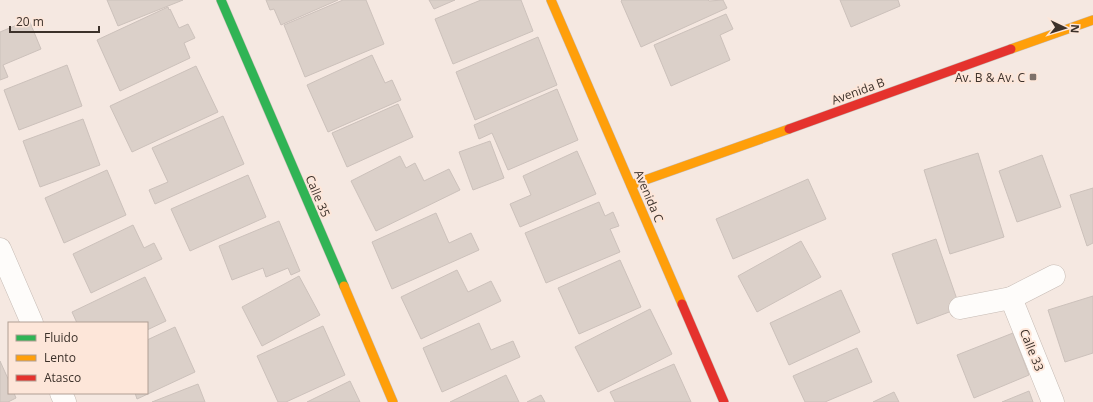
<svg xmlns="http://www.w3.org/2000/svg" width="1093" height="402" font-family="'Open Sans',sans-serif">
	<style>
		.building { fill: #dbd0c9; stroke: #ccc1bb }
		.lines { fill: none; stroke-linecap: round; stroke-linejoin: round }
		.street-casing { stroke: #c6bbb4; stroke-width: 23 }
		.fast-casing { stroke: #c6bbb4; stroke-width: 10 }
		.slow-casing { stroke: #c6bbb4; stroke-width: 10 }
		.jam-casing { stroke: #c6bbb4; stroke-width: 10 }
		.street { stroke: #fefcfa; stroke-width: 22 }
		.fast { stroke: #30b455; stroke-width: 9 }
		.slow { stroke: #ff9f0a; stroke-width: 9 }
		.jam { stroke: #e5322d; stroke-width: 9 }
		.poi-dot { fill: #7d716a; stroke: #fde6d9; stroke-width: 1.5 }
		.labels { text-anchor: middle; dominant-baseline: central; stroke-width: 4; stroke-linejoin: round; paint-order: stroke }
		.poi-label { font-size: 12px; fill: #3c312a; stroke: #fde6d9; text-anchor: end }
		.street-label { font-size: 12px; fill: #3c312a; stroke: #fde6d9 }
	</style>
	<rect width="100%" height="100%" fill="#f5e8e1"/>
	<g class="building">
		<polygon points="107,0 183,0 118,26"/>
		<polygon points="266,0 338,0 281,25 274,9 270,10"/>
		<polygon points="343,0 366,0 384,44 305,77 284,25"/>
		<polygon points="429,0 455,0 434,9"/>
		<polygon points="481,0 521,0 533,31 453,64 435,19"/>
		<polygon points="622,0 708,0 709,1 723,0 727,8 641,47 621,1"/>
		<polygon points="840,0 898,0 900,6 851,27"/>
		<polygon points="168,7 169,10 170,9 179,28 188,24 195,38 184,43 190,58 120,91 97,40"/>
		<polygon points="726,14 733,29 720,35 730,60 671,86 654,45"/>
		<polygon points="29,20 41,49 3,65 8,77 0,80 0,32"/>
		<polygon points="538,37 557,85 475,120 456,72"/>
		<polygon points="372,55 385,83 392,80 401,100 328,132 307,85"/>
		<polygon points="67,65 82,106 19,130 4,90"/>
		<polygon points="196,66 218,112 132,152 110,106"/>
		<polygon points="557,89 578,140 508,170 492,133 479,139 474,125"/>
		<polygon points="398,104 413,137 347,167 332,133"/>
		<polygon points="223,116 244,164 155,204 149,190 168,182 152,148"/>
		<polygon points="83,119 100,165 40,187 23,141"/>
		<polygon points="490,141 504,178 473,190 459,152"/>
		<polygon points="577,151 596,194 520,227 510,204 531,195 523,176"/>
		<polygon points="978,153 1004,237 950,254 924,170"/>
		<polygon points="1042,155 1061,207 1017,222 999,171"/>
		<polygon points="400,156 406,168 415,163 424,181 449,169 460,190 376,231 351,181"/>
		<polygon points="107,170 126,215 64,243 45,198"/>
		<polygon points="248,175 266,217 190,251 171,209"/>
		<polygon points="808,179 826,219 733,259 716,219"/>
		<polygon points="1093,188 1093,243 1087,246 1070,195"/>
		<polygon points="599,202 605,216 613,212 619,226 610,229 620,252 546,283 525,233"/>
		<polygon points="436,213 449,243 471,233 479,250 392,289 372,242"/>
		<polygon points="279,221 300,271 291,275 288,268 266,277 263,268 232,280 219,246"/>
		<polygon points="133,225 144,248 154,243 162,259 91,293 73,254"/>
		<polygon points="936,239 960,308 917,324 892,254"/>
		<polygon points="801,241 821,277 757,312 738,276"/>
		<polygon points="620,260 641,307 579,334 558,288"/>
		<polygon points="457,270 468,292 491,281 501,301 421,339 401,297"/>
		<polygon points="299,276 320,315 262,346 242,307"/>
		<polygon points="145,277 166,321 147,330 147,323 77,323 72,312"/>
		<polygon points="841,290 860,332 789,365 770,323"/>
		<polygon points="1093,296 1093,353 1065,362 1048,310"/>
		<polygon points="650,309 672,354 598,392 575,347"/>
		<polygon points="479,323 491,350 513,341 520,357 442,392 423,348"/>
		<polygon points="323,326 345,375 286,402 278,402 257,356"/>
		<polygon points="175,327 195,372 137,399 135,393 147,393 147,340"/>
		<polygon points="1013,333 1029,375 974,398 957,355"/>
		<polygon points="857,348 872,382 825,402 805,402 793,376"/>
		<polygon points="0,361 9,381 9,393 14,393 16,398 8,402 0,402"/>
		<polygon points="674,364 691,402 615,402 610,392"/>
		<polygon points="506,375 519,402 450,402"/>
		<polygon points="350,381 360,402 307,402"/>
		<polygon points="198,384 205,402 152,402"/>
		<polygon points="1029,391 1033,402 1002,402"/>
		<polygon points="894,392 899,402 873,402"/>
		<polygon points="541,395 545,402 527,402"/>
	</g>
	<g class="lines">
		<g class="street-casing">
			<g id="street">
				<polyline points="0,249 32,323"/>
				<polyline points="1011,298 1053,402"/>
				<polyline points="960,308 1011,298 1054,276"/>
				<polyline points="61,393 65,402"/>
			</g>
		</g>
		<g class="fast-casing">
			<polyline id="fast" points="221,0 344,286"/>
		</g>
		<g class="slow-casing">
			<g id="slow">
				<polyline points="551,0 682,304"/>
				<polyline points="1011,49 1093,20"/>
				<polyline points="631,185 789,129"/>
				<polyline points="344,286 393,402"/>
			</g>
		</g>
		<g class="jam-casing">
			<g id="jam">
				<polyline points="789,129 1011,49"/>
				<polyline points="682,304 724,402"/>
			</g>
		</g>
		<use href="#street" class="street"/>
		<use href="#fast" class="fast"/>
		<use href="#slow" class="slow"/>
		<use href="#jam" class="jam"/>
	</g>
	<rect class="poi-dot" x="1029" y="73" width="8" height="8" rx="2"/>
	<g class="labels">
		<g class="poi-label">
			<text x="1025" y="77">Av. B &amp; Av. C</text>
		</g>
		<g class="street-label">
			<text transform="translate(858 91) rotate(-20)">Avenida B</text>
			<text transform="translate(318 196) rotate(67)">Calle 35</text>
			<text transform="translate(649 196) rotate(67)">Avenida C</text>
			<text transform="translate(1032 350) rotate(68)">Calle 33</text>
		</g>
	</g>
	<rect x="8" y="322" width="140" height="72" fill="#fde6d9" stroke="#b09e93"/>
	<rect x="16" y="335" width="20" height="6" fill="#30b455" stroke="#b09e93"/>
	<text x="44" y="342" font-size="12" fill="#3c312a">Fluido</text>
	<rect x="16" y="355" width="20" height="6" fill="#ff9f0a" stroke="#b09e93"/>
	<text x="44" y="362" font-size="12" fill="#3c312a">Lento</text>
	<rect x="16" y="375" width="20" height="6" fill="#e5322d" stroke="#b09e93"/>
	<text x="44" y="382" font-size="12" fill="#3c312a">Atasco</text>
	<g transform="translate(1065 28) rotate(94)" stroke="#fde6d9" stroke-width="3" paint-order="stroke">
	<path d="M0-3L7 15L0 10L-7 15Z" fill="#3c312a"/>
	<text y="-6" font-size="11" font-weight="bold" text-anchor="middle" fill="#3c312a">N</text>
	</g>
	<path d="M10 26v6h89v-6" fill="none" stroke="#3c312a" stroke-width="2"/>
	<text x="16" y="26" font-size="12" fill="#3c312a" stroke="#fde6d9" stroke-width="3" paint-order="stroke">20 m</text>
</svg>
